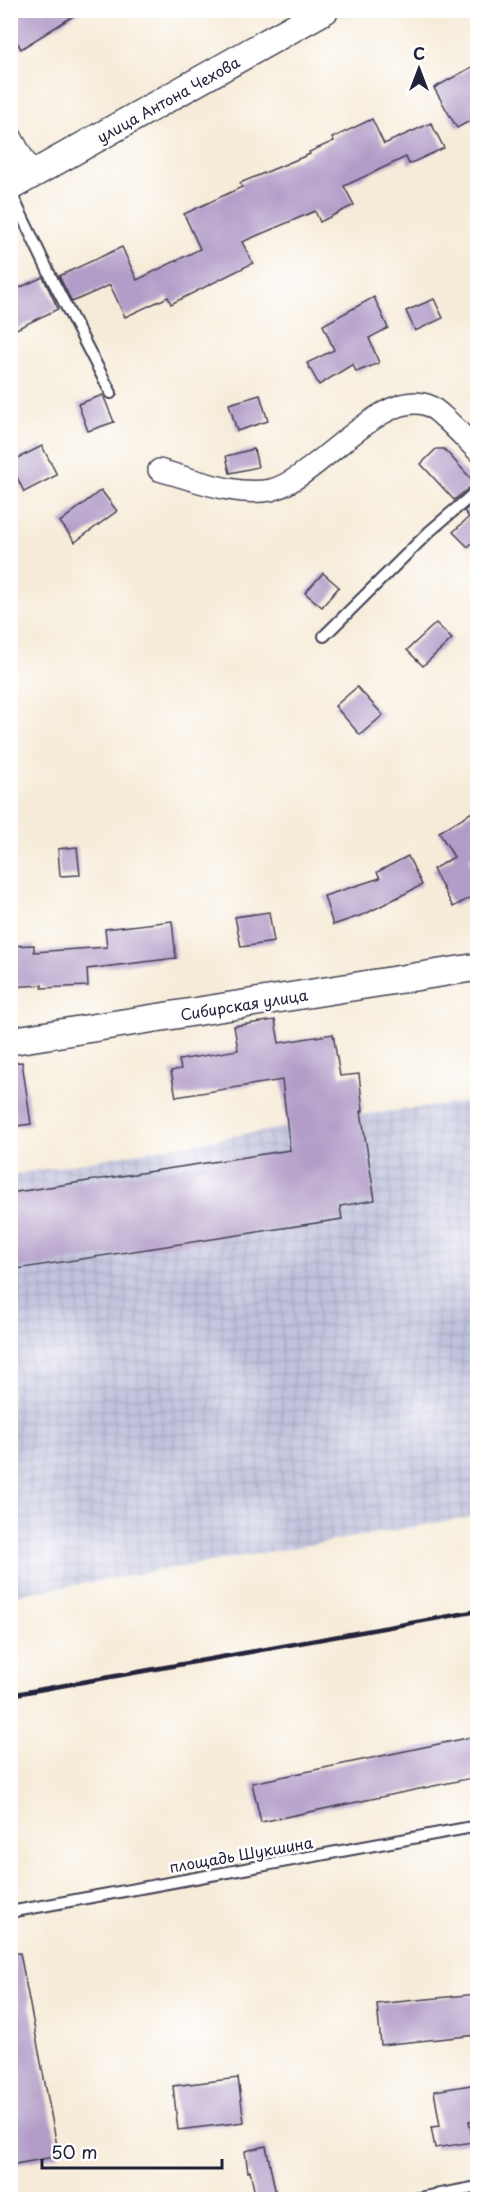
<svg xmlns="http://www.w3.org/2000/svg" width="488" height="2210" font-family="'Playpen Sans',sans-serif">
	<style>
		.industrial { fill: url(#industrial-grid) }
		.building { fill: #b29dc8 }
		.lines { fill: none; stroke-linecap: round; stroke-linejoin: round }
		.service-casing { stroke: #424053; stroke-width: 14 }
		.minor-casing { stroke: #424053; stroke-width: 24 }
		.tertiary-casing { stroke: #424053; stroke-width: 30 }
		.service { stroke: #fff; stroke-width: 10 }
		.minor { stroke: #fff; stroke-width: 21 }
		.tertiary { stroke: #fff; stroke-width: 27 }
		.rail { stroke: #22223b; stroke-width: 4.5 }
		.labels { text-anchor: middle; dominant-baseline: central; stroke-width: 5; stroke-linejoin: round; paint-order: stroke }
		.street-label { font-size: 15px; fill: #22223b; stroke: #fff }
	</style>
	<defs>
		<pattern id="industrial-grid" width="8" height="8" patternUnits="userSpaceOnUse" patternTransform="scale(1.5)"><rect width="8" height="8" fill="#c1c2dd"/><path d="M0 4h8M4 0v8" fill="none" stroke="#a6a6bf"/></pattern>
	</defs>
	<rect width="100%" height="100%" fill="#fff"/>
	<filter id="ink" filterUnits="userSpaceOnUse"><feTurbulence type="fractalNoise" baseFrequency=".0167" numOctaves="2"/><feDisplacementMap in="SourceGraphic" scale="12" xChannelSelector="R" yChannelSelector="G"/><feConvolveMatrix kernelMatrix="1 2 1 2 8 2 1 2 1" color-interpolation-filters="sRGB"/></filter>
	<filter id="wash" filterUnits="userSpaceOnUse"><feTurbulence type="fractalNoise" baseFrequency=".008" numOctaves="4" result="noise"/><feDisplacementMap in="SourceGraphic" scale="24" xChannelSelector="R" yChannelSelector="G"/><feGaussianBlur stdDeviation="1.35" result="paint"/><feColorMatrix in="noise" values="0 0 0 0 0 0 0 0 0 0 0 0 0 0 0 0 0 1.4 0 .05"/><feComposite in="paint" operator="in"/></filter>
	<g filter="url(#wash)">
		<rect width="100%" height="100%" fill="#f6ebd8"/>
		<polygon class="industrial" points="477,1101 477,1516 11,1596 11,1175 344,1117"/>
		<g id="blocks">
			<g class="building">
				<polygon points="10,10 83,10 21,49 10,30"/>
				<polygon points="477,64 477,117 457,128 434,88"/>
				<polygon points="372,119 384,144 431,123 444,148 409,164 406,157 344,186 354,205 320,222 315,211 242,242 253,263 171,304 168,297 125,317 110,285 72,302 59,276 122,247 137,280 200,249 184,214 242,187 240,183 310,154 309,152 334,141 332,138"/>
				<polygon points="43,277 58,309 10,332 10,292"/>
				<polygon points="374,297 388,328 369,338 379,363 356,372 353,364 319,385 307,363 334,350 323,325"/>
				<polygon points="434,299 443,318 415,331 406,311"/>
				<polygon points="103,395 114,422 88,431 78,404"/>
				<polygon points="260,395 268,421 237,431 229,404"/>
				<polygon points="42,446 57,475 24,492 10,462"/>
				<polygon points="254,449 258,467 230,473 226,456"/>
				<polygon points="436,449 444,449 475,483 454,500 421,464"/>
				<polygon points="101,490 117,511 75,542 60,522"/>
				<polygon points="477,500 477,538 468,547 453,532 469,517 464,511"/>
				<polygon points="323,573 339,587 322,607 305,593"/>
				<polygon points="436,623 452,639 423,666 407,650"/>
				<polygon points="357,687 383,715 360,735 335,706"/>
				<polygon points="477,809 477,854 469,859 477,877 477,894 453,907 433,869 454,857 439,832"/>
				<polygon points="77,847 80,875 60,876 58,849"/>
				<polygon points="408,856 422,885 365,914 333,925 324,896 380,878 377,872"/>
				<polygon points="269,912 274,942 241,947 235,917"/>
				<polygon points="172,921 176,958 87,969 88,986 42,988 42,985 10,987 10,946 34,945 34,952 107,947 105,929"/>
				<polygon points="275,1020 279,1043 333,1034 340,1076 359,1074 363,1111 361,1111 375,1200 340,1206 342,1219 10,1270 10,1193 290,1150 282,1080 176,1097 171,1071 181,1069 179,1060 238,1050 234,1026"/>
				<polygon points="22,1062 31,1124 10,1127 10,1063"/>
				<polygon points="477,1736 477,1777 261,1822 252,1783"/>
				<polygon points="20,1953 59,2156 10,2165 10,1954"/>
				<polygon points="477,1994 477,2035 381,2045 377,2004"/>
				<polygon points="238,2078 244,2122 178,2130 173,2086"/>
				<polygon points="477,2084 477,2120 469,2121 473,2142 435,2148 431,2127 440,2126 434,2091"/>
				<polygon points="266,2146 277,2199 256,2199 250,2171 248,2172 245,2151"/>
			</g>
		</g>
	</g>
	<g filter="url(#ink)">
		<use href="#blocks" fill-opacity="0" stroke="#424053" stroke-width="1.5"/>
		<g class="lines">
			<g class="service-casing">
				<g id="service">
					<polyline points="10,191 53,281 111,393"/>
					<polyline points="324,636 430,531 478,490"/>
					<polyline points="10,1912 478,1826"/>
					<polyline points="409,2200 478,2187"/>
				</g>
			</g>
			<g class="minor-casing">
				<g id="minor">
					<polyline points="10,135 33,176"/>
					<path d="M159 470C193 479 235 497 271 490 315 480 381 388 427 405 439 409 467 441 478 451"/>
				</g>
			</g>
			<g class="tertiary-casing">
				<g id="tertiary">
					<polyline points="10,187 325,10"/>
					<polyline points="10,1041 478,967"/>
				</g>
			</g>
			<use href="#service" class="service"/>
			<use href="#minor" class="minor"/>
			<use href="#tertiary" class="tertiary"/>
			<polyline class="rail" points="10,1695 478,1611"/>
		</g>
	</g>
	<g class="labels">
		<g class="street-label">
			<text transform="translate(168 99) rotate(-29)">улица Антона Чехова</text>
			<text transform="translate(244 1004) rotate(-9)">Сибирская улица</text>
			<text transform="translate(241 1854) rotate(-10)">площадь Шукшина</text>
		</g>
	</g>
	<rect width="488" height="2210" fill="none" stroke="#fff" stroke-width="36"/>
	<g transform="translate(419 69)" stroke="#ffffff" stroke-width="4.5" paint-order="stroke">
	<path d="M0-4.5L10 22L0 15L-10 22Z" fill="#22223b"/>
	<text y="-9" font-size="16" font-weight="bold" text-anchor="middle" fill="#22223b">С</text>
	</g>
	<path d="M42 2159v9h180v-9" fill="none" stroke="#22223b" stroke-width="3"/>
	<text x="51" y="2159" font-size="18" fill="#22223b" stroke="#ffffff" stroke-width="4.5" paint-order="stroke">50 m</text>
</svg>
